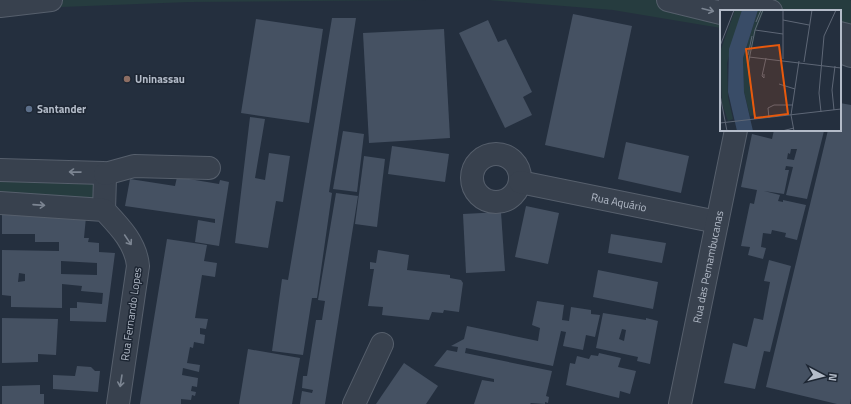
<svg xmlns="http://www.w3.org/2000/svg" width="851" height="404" font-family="'Titillium Web',sans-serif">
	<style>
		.green { fill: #263c3f }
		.building { fill: #455162; fill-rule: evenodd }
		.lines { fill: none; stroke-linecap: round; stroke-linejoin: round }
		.minor-casing { stroke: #565f6c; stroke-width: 24 }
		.minor { stroke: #38414e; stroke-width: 22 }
		.oneway { stroke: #7c8592 }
		.education-dot { fill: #8d6e63; stroke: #1d2633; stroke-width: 1.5 }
		.service-dot { fill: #5c6f8a; stroke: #1d2633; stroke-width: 1.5 }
		.labels { text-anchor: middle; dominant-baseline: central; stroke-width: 3; stroke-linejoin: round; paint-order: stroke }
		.poi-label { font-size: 11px; font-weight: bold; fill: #b4bcc9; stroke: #1d2633; text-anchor: start }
		.street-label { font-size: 11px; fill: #b4bcc9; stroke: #1d2633 }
		.inset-road { fill: none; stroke: #5e6776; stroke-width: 1 }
		.view { fill: #e8590c; fill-opacity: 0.15; stroke: #e8590c; stroke-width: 2 }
		.inset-edge { fill: none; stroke: #b4bcc9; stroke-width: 2 }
	</style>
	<rect width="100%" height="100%" fill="#242f3e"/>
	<g class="green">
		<polygon points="35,0 427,0 189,2 36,8"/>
		<polygon points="488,0 850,0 851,1 851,65 840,62 840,11 721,11 721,28 613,10"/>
		<polygon points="0,171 98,179 96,207 0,202"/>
	</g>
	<g class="building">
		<polygon points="573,14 632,26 604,158 545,145"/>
		<polygon points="332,18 356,18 329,192 332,193 317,298 312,298 303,355 272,351 282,279 288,280"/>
		<polygon points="256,19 323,29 309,123 241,113"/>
		<polygon points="488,20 498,42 506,39 532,92 523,97 532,115 505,128 459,33"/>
		<polygon points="444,29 450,138 369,143 363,33"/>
		<polygon points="840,103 851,105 851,399 850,404 837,404 766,387 828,130 840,130"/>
		<polygon points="250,117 265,119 255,178 265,180 269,153 290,156 283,202 276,201 268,248 235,243"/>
		<path d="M774 130 824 131 807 199 786 195 793 167 786 166 785 170H789L784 194 764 191 780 195 778 201 783 202V200L806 205 797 240 785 237 786 233 772 230 771 234 763 233 761 247 766 248 763 259 748 255 750 247 741 246 750 203 754 204 757 190 741 187 752 134 772 139ZM791 149H797L794 160 787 159 788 153 790 154Z"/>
		<polygon points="343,131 364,134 357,192 333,189"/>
		<polygon points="626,142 689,156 681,193 618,179"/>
		<polygon points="392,146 449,154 445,182 388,174"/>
		<polygon points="364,156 385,159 377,227 355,224"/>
		<polygon points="177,177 219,184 220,180 229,182 219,246 195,242 198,220 215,223 215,219 125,206 130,179 175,186"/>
		<polygon points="336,193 358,196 325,404 300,404 302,391 312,393 313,390 302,388 303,376 307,376 316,320 322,320 325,301 318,300"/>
		<polygon points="526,206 559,213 548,264 515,257"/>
		<polygon points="501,212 505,271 466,273 463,214"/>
		<path d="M2 213 86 217 84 238H89L88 242 99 243V252L115 253 106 322 70 321V308H77V302L102 304 103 293 81 291 82 286 62 284V308L11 307V296L2 295V250L59 251V242H35V234H2ZM61 261 97 263V275L61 274ZM19 273 25 274V281L18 282Z"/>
		<polygon points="611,234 666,243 662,263 608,253"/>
		<polygon points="167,239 207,245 204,261 217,263 215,277 202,275 195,318 208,319 206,329 200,328 200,334 205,335 204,344 194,342 193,348 190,347 187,363 200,365 199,372 183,368 182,375 198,378 197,387 192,386 191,391 196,392 195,396 192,395 191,400 181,399 181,404 140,404"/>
		<polygon points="378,250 409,255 407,270 450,275 450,278 461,280 463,283 459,312 444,310 443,313 432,312 429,320 382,315 383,307 368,306 374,269 370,269 370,262 376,263"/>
		<polygon points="769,260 791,266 770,352 764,351 755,389 724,383 733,343 747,347 754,318 763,320 770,282 764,281"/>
		<polygon points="598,270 658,282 653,309 593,297"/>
		<polygon points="537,301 564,305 562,320 569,321 571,307 591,310 591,314 600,315 595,337 586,335 583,350 563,346 566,332 561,331 553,366 466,348 465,353 552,371 546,396 549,397 548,403 545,402 545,404 531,403 530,404 474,404 482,380 494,382 494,379 434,366 447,350 457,352 458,347 451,346 464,339 467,326 538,341 540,328 532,325"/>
		<path d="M603 313 646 320V318L658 321 650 364 637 361 638 357 596 348ZM622 329 626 330 624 341 619 339Z"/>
		<polygon points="2,318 58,319 56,355 38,354 38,362 2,363"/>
		<polygon points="248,349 300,358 292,404 239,404"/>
		<polygon points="599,353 621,358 618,367 636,371 630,394 620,391 619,398 566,385 570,363 575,364 577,356 589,359 591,355 598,356"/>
		<polygon points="404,363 438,386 426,404 376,404"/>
		<polygon points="77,366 91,367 95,371 100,371 98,392 53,389 53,375 75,376"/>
		<polygon points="40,385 40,394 44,394 44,404 2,404 2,386"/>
	</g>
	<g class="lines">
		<g class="minor-casing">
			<g id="minor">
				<polyline points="668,0 721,13"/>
				<polyline points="730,0 771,11"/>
				<polyline points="0,6 51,0"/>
				<polyline points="840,33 851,36"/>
				<polyline points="840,52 851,56"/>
				<circle cx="496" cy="178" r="24"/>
				<polyline points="0,170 103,173 105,174 105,178 104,210"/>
				<polyline points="105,174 134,166 209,168"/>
				<path id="s1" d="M520 182 717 222"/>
				<path d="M0 203 104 210C119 226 136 243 138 266L118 404"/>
				<polyline points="354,404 382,344"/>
				<path id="s2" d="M680 404 736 130"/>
			</g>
		</g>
		<use href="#minor" class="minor"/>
	</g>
	<defs><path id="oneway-shaft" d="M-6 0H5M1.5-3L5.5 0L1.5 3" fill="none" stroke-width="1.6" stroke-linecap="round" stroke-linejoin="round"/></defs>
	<g class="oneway">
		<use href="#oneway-shaft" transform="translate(708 10) rotate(14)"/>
		<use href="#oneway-shaft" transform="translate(75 172) rotate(-179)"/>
		<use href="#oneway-shaft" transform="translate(39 205) rotate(4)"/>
		<use href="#oneway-shaft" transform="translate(128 240) rotate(56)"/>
		<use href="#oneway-shaft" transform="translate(121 381) rotate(99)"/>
	</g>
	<circle class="education-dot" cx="127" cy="79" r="4"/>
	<circle class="service-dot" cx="29" cy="109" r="4"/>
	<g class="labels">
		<g class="poi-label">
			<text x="135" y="79">Uninassau</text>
			<text x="37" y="109">Santander</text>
		</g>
		<g class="street-label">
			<text stroke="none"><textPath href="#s1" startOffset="101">Rua Aquário</textPath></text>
			<text stroke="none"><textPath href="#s2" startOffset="140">Rua das Pernambucanas</textPath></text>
			<text transform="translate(131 314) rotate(-82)">Rua Fernando Lopes</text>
		</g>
	</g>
	<g transform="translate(720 10)">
		<rect width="121" height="121" fill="#242f3e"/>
		<path d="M15 0H22L7 53 8 87 13 109 8 111 2 93 0 42ZM38 0H44L36 21 30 47V70L35 105 30 106 24 82 23 48Z" fill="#263c3f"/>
		<path d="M22 0H38L23 48 24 82 33 121H17L8 82 9 39Z" fill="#394c67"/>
		<path class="inset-road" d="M63 10 89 15M36 12 41 0M35 20 63 24M0 36 14 0M28 45 32 26M29 47 121 58M63 49V0M84 52 92 0M44 64V68L42 66 46 48M59 74 75 79M0 85 7 121M114 100 112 80 115 56M101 102 99 83 104 26 116 0M35 108 28 55 35 20 43 0M49 108 48 98 54 95H73M0 113 121 99M62 121 74 118M74 121 71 105 79 51"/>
		<path class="view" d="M59 35 68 104 35 108 26 39Z"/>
		<rect width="121" height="121" class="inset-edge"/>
	</g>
	<g transform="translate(823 376) rotate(97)" stroke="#1d2633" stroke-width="3" paint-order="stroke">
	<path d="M0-3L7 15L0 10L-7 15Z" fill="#b4bcc9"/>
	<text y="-6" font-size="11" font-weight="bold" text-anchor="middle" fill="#b4bcc9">N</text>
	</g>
</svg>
